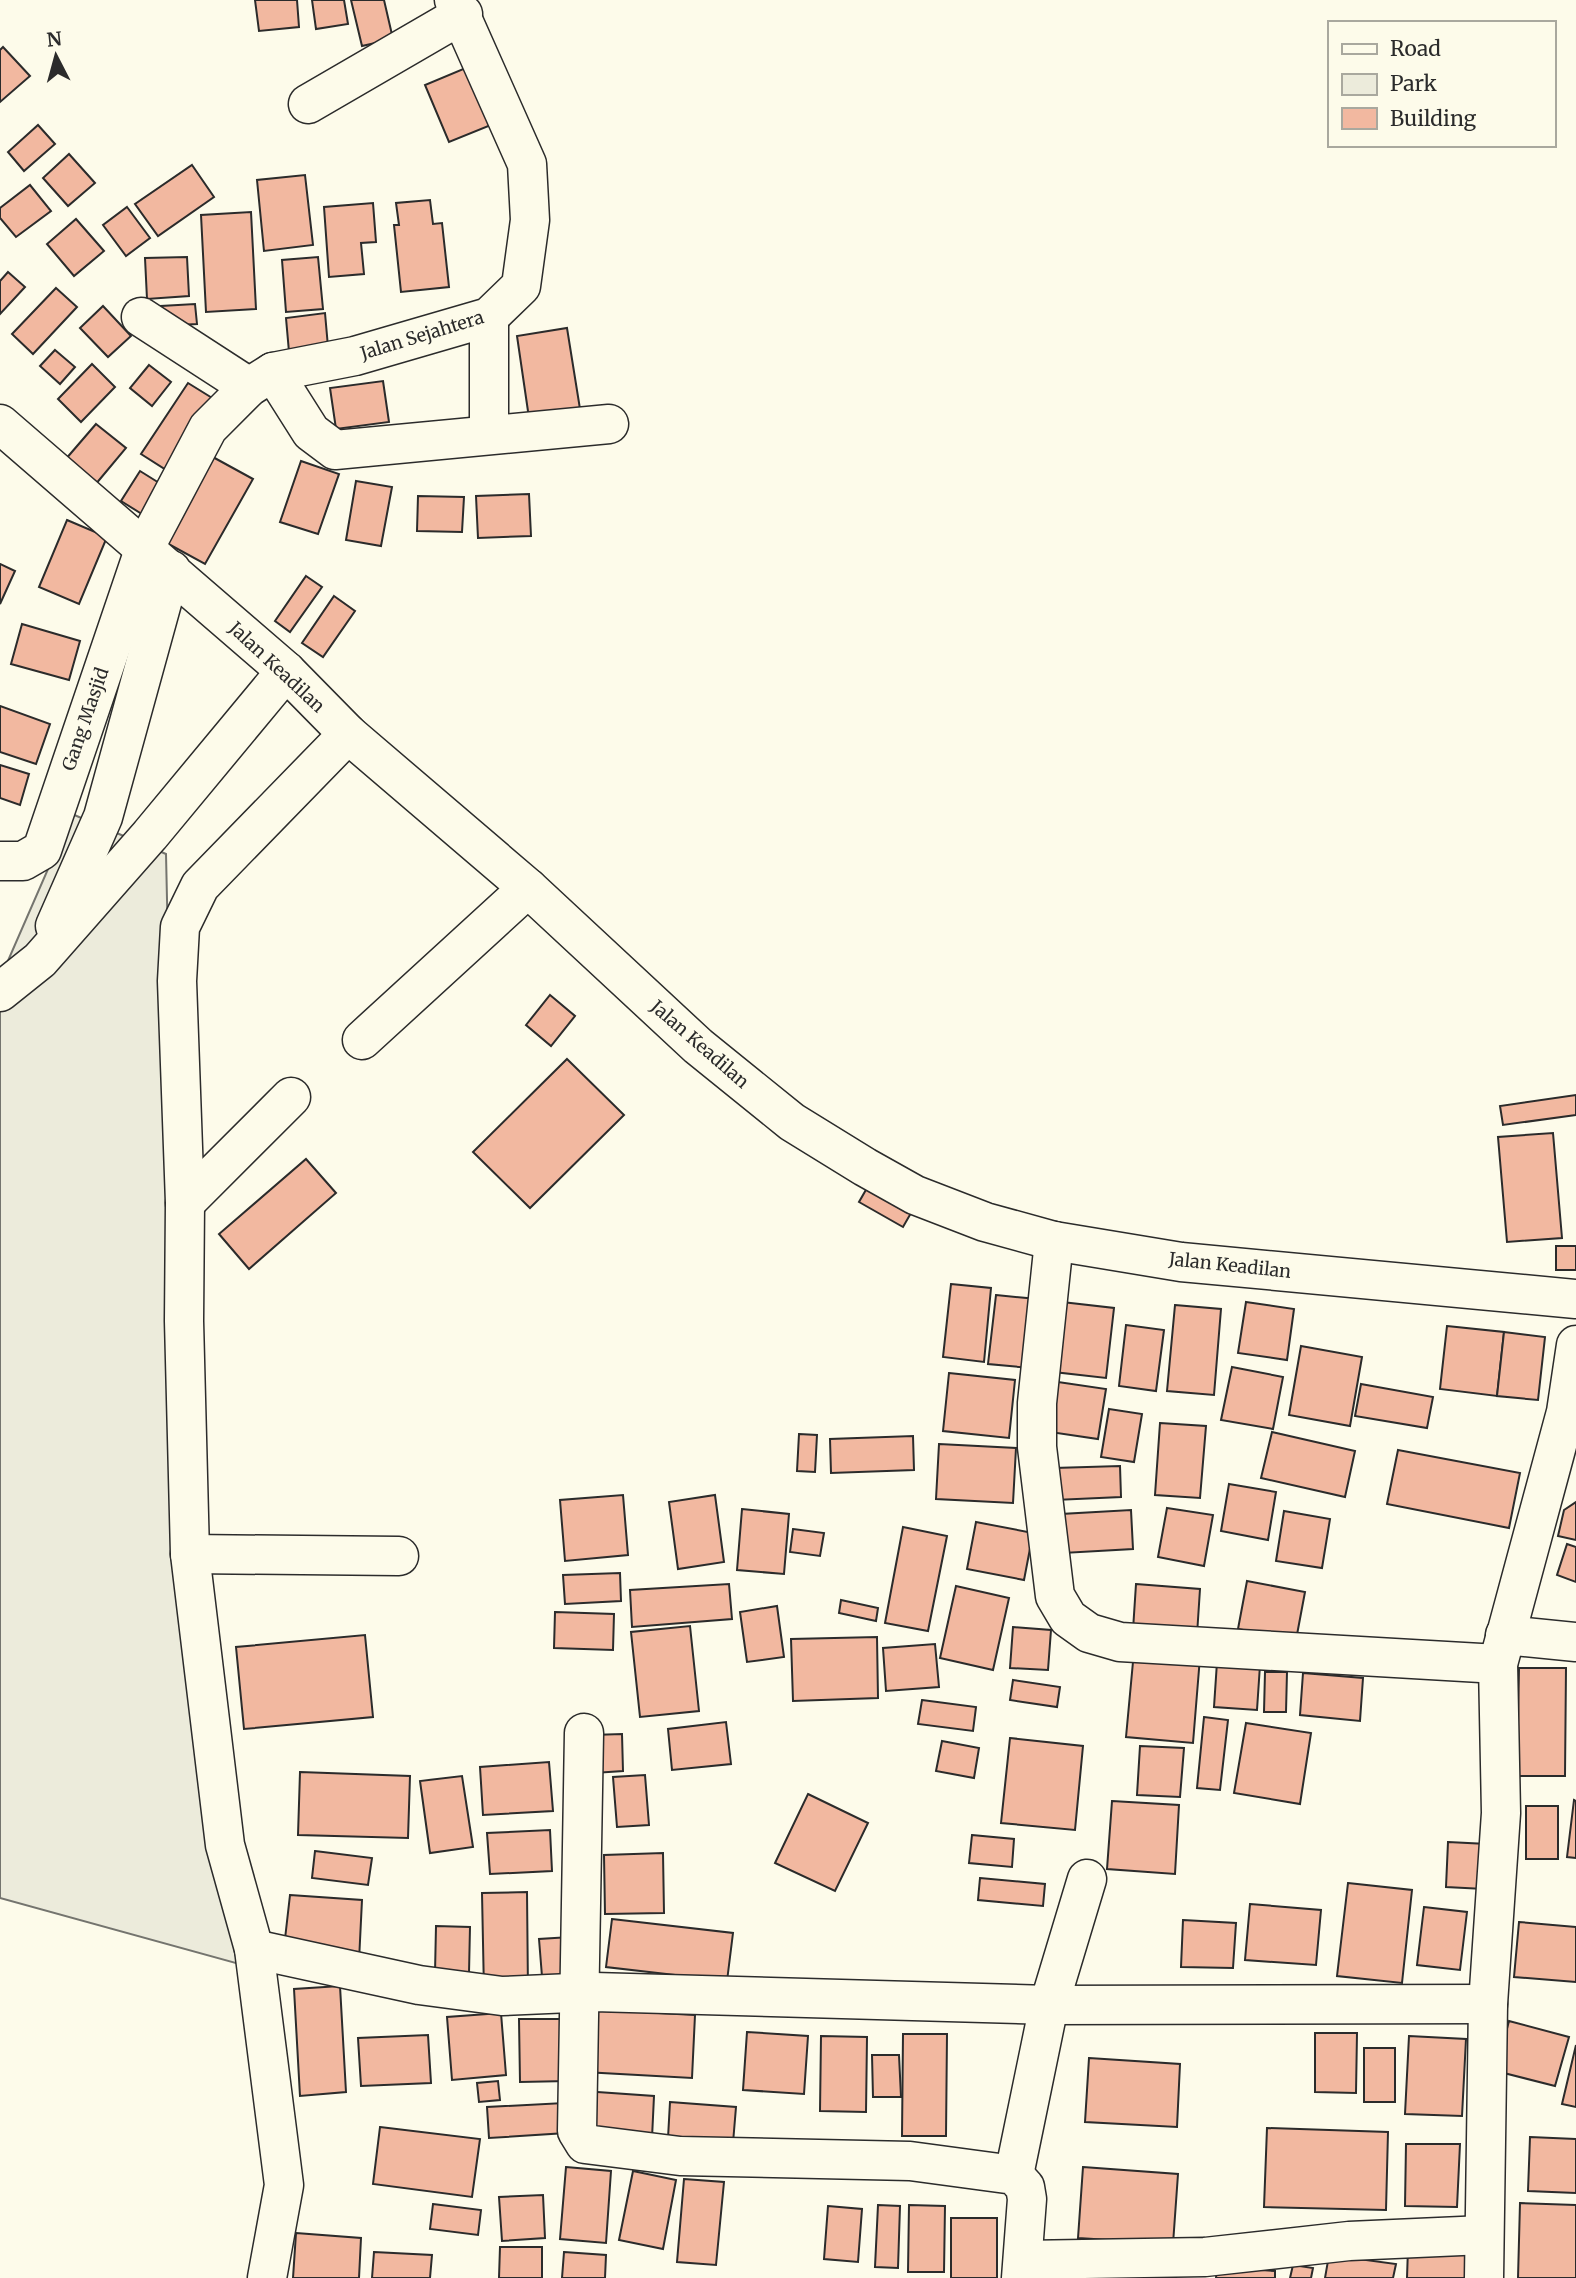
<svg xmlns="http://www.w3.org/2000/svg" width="1576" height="2278" font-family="Merriweather,serif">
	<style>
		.green { fill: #ecebdb; stroke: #74746e; stroke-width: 2 }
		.building { fill: #f2b8a0; stroke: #2b2b2b; stroke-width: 2 }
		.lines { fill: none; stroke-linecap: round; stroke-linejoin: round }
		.minor-casing { stroke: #2b2b2b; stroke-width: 41 }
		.major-casing { stroke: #2b2b2b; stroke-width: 41 }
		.minor { stroke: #fdfbea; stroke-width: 38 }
		.major { stroke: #fdfbea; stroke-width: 38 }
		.labels { text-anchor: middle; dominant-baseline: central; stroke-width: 5; stroke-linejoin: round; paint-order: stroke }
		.street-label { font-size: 18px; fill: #2b2b2b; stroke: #fdfbea }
	</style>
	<rect width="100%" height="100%" fill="#fdfbea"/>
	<polygon class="green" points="72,814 166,854 180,1489 250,1967 0,1898 0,979"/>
	<g class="building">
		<polygon points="255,0 297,0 299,27 259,31"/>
		<polygon points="312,0 344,0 348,24 316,29"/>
		<polygon points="351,0 384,0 393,39 362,46"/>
		<polygon points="3,47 30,76 0,102 0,50"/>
		<polygon points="468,67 491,125 449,142 425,85"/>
		<polygon points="38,125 55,144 24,171 8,152"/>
		<polygon points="69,154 95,183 68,206 43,178"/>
		<polygon points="192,165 214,197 158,236 135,204"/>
		<polygon points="305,175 313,245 264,251 257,180"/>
		<polygon points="30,185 51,211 16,237 0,218 0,208"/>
		<polygon points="430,200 433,224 442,223 449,287 401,292 394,225 399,225 396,203"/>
		<polygon points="373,203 376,242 361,243 364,274 329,277 324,207"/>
		<polygon points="127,207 150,238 126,256 103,225"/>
		<polygon points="251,212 256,309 206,312 201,215"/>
		<polygon points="76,219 104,251 74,276 47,244"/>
		<polygon points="187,257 189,296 147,299 145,258"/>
		<polygon points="318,257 323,309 286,312 282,260"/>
		<polygon points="8,272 25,287 0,314 0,281"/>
		<polygon points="56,288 77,307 33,354 12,334"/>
		<polygon points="195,304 197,324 161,326 161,306"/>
		<polygon points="103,306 131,336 108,357 80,328"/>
		<polygon points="325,313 328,347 289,352 286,318"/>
		<polygon points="567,328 580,409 529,418 517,336"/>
		<polygon points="55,350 75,367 60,384 40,366"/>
		<polygon points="92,364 115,387 81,422 58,399"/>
		<polygon points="149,365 171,382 152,406 130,388"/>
		<polygon points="383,381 389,422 336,429 330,388"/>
		<polygon points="188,383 217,401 171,473 141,454"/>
		<polygon points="96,424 126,448 95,485 65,460"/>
		<polygon points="211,456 253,479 205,564 163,541"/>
		<polygon points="301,461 339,474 318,534 280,522"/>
		<polygon points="140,471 164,486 145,516 121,501"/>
		<polygon points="356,481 392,487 381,546 346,540"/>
		<polygon points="529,494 531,536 478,538 476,496"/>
		<polygon points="418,496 464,497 462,532 417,531"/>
		<polygon points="67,520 107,537 79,604 39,587"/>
		<polygon points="0,564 15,571 0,604"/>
		<polygon points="306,576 322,587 290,632 275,621"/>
		<polygon points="334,596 355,611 323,657 302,643"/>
		<polygon points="22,624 80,641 69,680 11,664"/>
		<polygon points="0,706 50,724 36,764 0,752"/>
		<polygon points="0,765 29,774 20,805 0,798"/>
		<polygon points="550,995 575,1016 551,1046 526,1025"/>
		<polygon points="567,1059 624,1115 530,1208 473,1152"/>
		<polygon points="1576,1095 1576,1115 1503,1125 1500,1106"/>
		<polygon points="1553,1133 1562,1238 1507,1242 1498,1137"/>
		<polygon points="306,1159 336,1193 249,1269 219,1234"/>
		<polygon points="875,1174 919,1199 903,1227 859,1202"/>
		<rect x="1556" y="1246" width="20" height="24"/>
		<polygon points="951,1284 991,1288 984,1362 943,1357"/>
		<polygon points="996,1295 1037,1299 1030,1368 988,1364"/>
		<polygon points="1062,1302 1114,1308 1106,1378 1054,1372"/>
		<polygon points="1246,1302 1294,1309 1287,1360 1238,1353"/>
		<polygon points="1175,1305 1221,1309 1214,1395 1167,1391"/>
		<polygon points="1126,1325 1164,1330 1156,1391 1119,1386"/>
		<polygon points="1447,1326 1504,1332 1497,1396 1440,1389"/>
		<polygon points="1504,1332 1545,1337 1538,1400 1497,1396"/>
		<polygon points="1301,1346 1362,1357 1350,1426 1289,1415"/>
		<polygon points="1232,1367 1283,1377 1273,1429 1221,1420"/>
		<polygon points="949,1373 1015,1380 1009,1438 943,1431"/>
		<polygon points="1058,1382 1106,1389 1098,1439 1050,1432"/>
		<polygon points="1361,1384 1433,1397 1427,1428 1355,1416"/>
		<polygon points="1109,1409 1142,1414 1134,1462 1101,1457"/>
		<polygon points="1160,1423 1206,1426 1200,1498 1155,1495"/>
		<polygon points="1272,1432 1355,1451 1345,1497 1261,1478"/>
		<polygon points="799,1434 817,1435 815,1472 797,1471"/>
		<polygon points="913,1436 914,1470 831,1473 830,1439"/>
		<polygon points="939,1444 1016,1448 1013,1503 936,1499"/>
		<polygon points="1398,1450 1520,1473 1509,1528 1387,1504"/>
		<polygon points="1120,1466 1121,1497 1055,1500 1054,1468"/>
		<polygon points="1229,1484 1276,1492 1268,1540 1221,1531"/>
		<polygon points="623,1495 628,1555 565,1561 560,1500"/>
		<polygon points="715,1495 724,1562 678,1569 669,1502"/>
		<polygon points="1576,1502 1576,1540 1558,1536 1564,1510"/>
		<polygon points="1167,1508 1213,1515 1204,1566 1158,1557"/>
		<polygon points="742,1509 789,1514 784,1574 737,1570"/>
		<polygon points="1131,1510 1133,1549 1063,1553 1061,1514"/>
		<polygon points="1284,1511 1330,1519 1322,1568 1276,1561"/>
		<polygon points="976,1522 1033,1533 1024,1580 967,1569"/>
		<polygon points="903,1527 947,1536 928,1631 885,1623"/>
		<polygon points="793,1529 824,1533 820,1556 790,1552"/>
		<polygon points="1567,1544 1576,1547 1576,1582 1557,1575"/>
		<polygon points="620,1573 621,1601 565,1604 563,1575"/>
		<polygon points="1247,1581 1305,1592 1296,1640 1238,1629"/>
		<polygon points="729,1584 732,1619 632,1627 630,1590"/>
		<polygon points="1136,1584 1200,1589 1197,1635 1133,1630"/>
		<polygon points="956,1586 1009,1598 993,1670 940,1658"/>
		<polygon points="841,1600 878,1608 876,1621 839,1613"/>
		<polygon points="777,1606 784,1657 747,1662 740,1612"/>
		<polygon points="555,1612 614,1614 613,1650 554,1648"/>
		<polygon points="690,1626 699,1711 640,1717 631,1632"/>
		<polygon points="1013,1627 1051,1630 1048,1670 1010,1668"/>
		<polygon points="365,1635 373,1717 244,1729 236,1647"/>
		<polygon points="877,1637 878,1698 793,1701 791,1639"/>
		<polygon points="935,1644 939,1687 886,1691 883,1648"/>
		<polygon points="1134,1651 1200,1657 1193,1743 1126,1737"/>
		<polygon points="1217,1662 1260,1665 1257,1710 1214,1707"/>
		<polygon points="1519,1668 1566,1668 1565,1776 1517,1776"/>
		<polygon points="1265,1672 1287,1672 1286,1712 1264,1712"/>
		<polygon points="1303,1673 1363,1678 1360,1721 1300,1715"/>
		<polygon points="1013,1680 1060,1687 1057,1707 1010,1700"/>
		<polygon points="922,1700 976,1707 973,1731 918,1724"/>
		<polygon points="1204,1717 1228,1720 1220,1790 1197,1788"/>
		<polygon points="726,1722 731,1764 672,1770 668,1729"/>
		<polygon points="1246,1723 1311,1733 1300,1804 1234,1793"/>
		<polygon points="622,1734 623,1771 594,1773 592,1735"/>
		<polygon points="1010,1738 1083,1746 1075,1830 1001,1823"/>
		<polygon points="942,1741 979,1748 974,1778 936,1771"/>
		<polygon points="1140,1746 1184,1748 1180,1797 1137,1795"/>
		<polygon points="549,1762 553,1811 483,1815 480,1767"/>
		<polygon points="300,1772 410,1776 408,1838 298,1835"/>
		<polygon points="645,1775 649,1825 617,1827 613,1777"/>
		<polygon points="462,1776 473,1847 430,1853 420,1781"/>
		<polygon points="808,1794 868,1823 835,1891 775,1863"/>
		<polygon points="1574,1800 1576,1801 1576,1858 1567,1857"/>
		<polygon points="1112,1801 1179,1805 1175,1874 1107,1869"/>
		<rect x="1526" y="1806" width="32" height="53"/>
		<polygon points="550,1830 552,1871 490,1874 487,1833"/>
		<polygon points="972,1835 1014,1839 1012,1867 969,1863"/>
		<polygon points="1448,1842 1487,1844 1484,1889 1446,1887"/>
		<polygon points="315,1851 372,1858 368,1885 312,1878"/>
		<polygon points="663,1853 664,1913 605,1914 604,1855"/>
		<polygon points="980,1878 1045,1884 1043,1906 978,1900"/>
		<polygon points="1348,1883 1412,1890 1402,1983 1337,1976"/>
		<polygon points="527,1892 528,1991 484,1992 482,1893"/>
		<polygon points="290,1895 362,1900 359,1961 285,1939"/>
		<polygon points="1250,1904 1321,1910 1316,1965 1245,1960"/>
		<polygon points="1424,1907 1467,1912 1460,1970 1417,1965"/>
		<polygon points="612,1919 733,1933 727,1981 606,1967"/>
		<polygon points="1183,1920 1236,1923 1233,1968 1181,1967"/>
		<polygon points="1519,1922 1576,1927 1576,1982 1514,1977"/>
		<polygon points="436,1926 470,1927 469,1973 435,1973"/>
		<polygon points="570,1937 574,1987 543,1989 539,1939"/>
		<polygon points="340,1986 346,2092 300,2096 294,1989"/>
		<polygon points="587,2009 695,2015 692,2078 584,2072"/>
		<polygon points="501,2013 506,2075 452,2080 447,2017"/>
		<polygon points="519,2019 568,2019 568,2081 520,2082"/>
		<polygon points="1509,2021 1569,2037 1555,2086 1496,2071"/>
		<polygon points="747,2032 808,2036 804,2094 743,2090"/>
		<polygon points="1315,2033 1357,2033 1356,2093 1315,2092"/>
		<polygon points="903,2034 947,2034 946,2136 902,2136"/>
		<polygon points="428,2035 431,2083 361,2086 358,2038"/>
		<polygon points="821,2036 867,2037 866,2112 820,2111"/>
		<polygon points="1409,2036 1466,2039 1462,2116 1405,2114"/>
		<polygon points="1576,2045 1576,2107 1562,2104"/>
		<rect x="1364" y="2048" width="31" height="54"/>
		<polygon points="872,2055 899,2055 901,2097 873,2097"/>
		<polygon points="1089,2058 1180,2064 1177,2127 1085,2122"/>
		<polygon points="498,2081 500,2100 479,2102 477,2083"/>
		<polygon points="583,2091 654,2096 652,2138 580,2134"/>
		<polygon points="670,2102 736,2107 733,2143 668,2138"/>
		<polygon points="564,2103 566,2133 489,2138 487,2107"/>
		<polygon points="380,2127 480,2139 472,2197 373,2184"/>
		<polygon points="1267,2128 1388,2132 1386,2210 1264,2207"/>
		<polygon points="1530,2137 1576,2139 1576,2193 1528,2191"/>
		<polygon points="1406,2144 1460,2144 1457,2207 1405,2206"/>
		<polygon points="566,2167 611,2171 606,2243 560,2239"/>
		<polygon points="1083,2167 1178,2174 1173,2244 1078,2238"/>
		<polygon points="633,2171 676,2180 663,2249 619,2240"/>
		<polygon points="684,2179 724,2182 716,2265 677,2262"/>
		<polygon points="543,2195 545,2238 502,2241 499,2197"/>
		<polygon points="1520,2203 1576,2205 1576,2278 1518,2278"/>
		<polygon points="433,2204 481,2210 478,2235 430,2229"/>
		<polygon points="878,2205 900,2206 898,2268 875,2267"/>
		<polygon points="909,2205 945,2206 944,2272 908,2272"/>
		<polygon points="828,2206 862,2209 858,2262 824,2259"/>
		<rect x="951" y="2218" width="46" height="60"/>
		<polygon points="296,2233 361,2238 359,2278 293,2278"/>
		<polygon points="500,2247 542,2247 542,2278 499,2278"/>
		<polygon points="1408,2248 1475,2252 1473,2278 1407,2278"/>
		<polygon points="374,2252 432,2255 430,2278 372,2278"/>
		<polygon points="564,2252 606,2255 605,2278 562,2278"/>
		<polygon points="1329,2255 1396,2264 1393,2278 1325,2278"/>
		<polygon points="1293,2265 1313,2268 1311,2278 1290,2278"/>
		<polygon points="1217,2267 1275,2271 1275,2278 1216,2278"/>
	</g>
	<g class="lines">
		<g class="minor-casing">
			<g id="minor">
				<polyline points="308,104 463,14"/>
				<polyline points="141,317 249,387"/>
				<polyline points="489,317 489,433"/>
				<polyline points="273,372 311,432 335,450 609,424"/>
				<polyline points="0,861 23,861 42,850 145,547 208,428 249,387 273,372 355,356 489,317 521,286 530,220 527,164 454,0"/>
				<polyline points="55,926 103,817 171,570"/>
				<polyline points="0,992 40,960 150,835 286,671"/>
				<polyline points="362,1040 528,888"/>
				<polyline points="185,1203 291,1097"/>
				<polyline points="1054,1241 1037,1403 1037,1447 1055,1596 1068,1618 1089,1633 1120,1642 1498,1664"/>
				<polyline points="190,1554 399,1556"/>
				<polyline points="1505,1635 1576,1642"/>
				<polyline points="584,1733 577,2131 585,2144 680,2156 910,2161 1014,2175 1025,2187 1027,2199 1021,2278"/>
				<polyline points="254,1949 419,1985 502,1996 594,1992 1049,2005 1488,2004"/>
				<polyline points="1014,2175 1049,2005 1087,1879"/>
				<polyline points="1023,2260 1205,2257 1349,2241 1484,2235"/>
				<polyline points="267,2278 284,2185 254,1949 225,1845 190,1554 184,1321 185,1203 177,981 180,927 200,886 348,734"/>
				<polyline points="1484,2278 1488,2004 1501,1813 1498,1664 1566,1412 1576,1345"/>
			</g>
		</g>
		<g class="major-casing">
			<polyline id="major" points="0,424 286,671 348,734 528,888 698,1046 792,1122 865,1167 915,1195 985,1222 1054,1241 1181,1262 1576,1299"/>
		</g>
		<use href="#minor" class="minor"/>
		<use href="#major" class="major"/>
	</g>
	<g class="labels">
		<g class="street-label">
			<text transform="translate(422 335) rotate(-17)">Jalan Sejahtera</text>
			<text transform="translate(277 667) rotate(43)">Jalan Keadilan</text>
			<text transform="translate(85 719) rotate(-71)">Gang Masjid</text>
			<text transform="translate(700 1044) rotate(41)">Jalan Keadilan</text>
			<text transform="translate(1230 1265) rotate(6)">Jalan Keadilan</text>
		</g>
	</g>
	<rect x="1328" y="21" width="228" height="126" fill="#fdfbea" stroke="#a9a89e" stroke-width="2"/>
	<rect x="1342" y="44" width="35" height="10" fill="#fdfbea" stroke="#a9a89e" stroke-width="2"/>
	<text x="1390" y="56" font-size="21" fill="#2b2b2b">Road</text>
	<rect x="1342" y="74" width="35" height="21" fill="#ecebdb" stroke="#a9a89e" stroke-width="2"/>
	<text x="1390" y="91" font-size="21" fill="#2b2b2b">Park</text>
	<rect x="1342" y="108" width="35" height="21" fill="#f2b8a0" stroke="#a9a89e" stroke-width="2"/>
	<text x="1390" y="126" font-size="21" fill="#2b2b2b">Building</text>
	<g transform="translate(56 56) rotate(354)" stroke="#fdfbea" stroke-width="5" paint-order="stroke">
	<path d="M0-5L12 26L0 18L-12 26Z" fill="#2b2b2b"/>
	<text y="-10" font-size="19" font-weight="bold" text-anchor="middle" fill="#2b2b2b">N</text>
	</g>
</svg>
